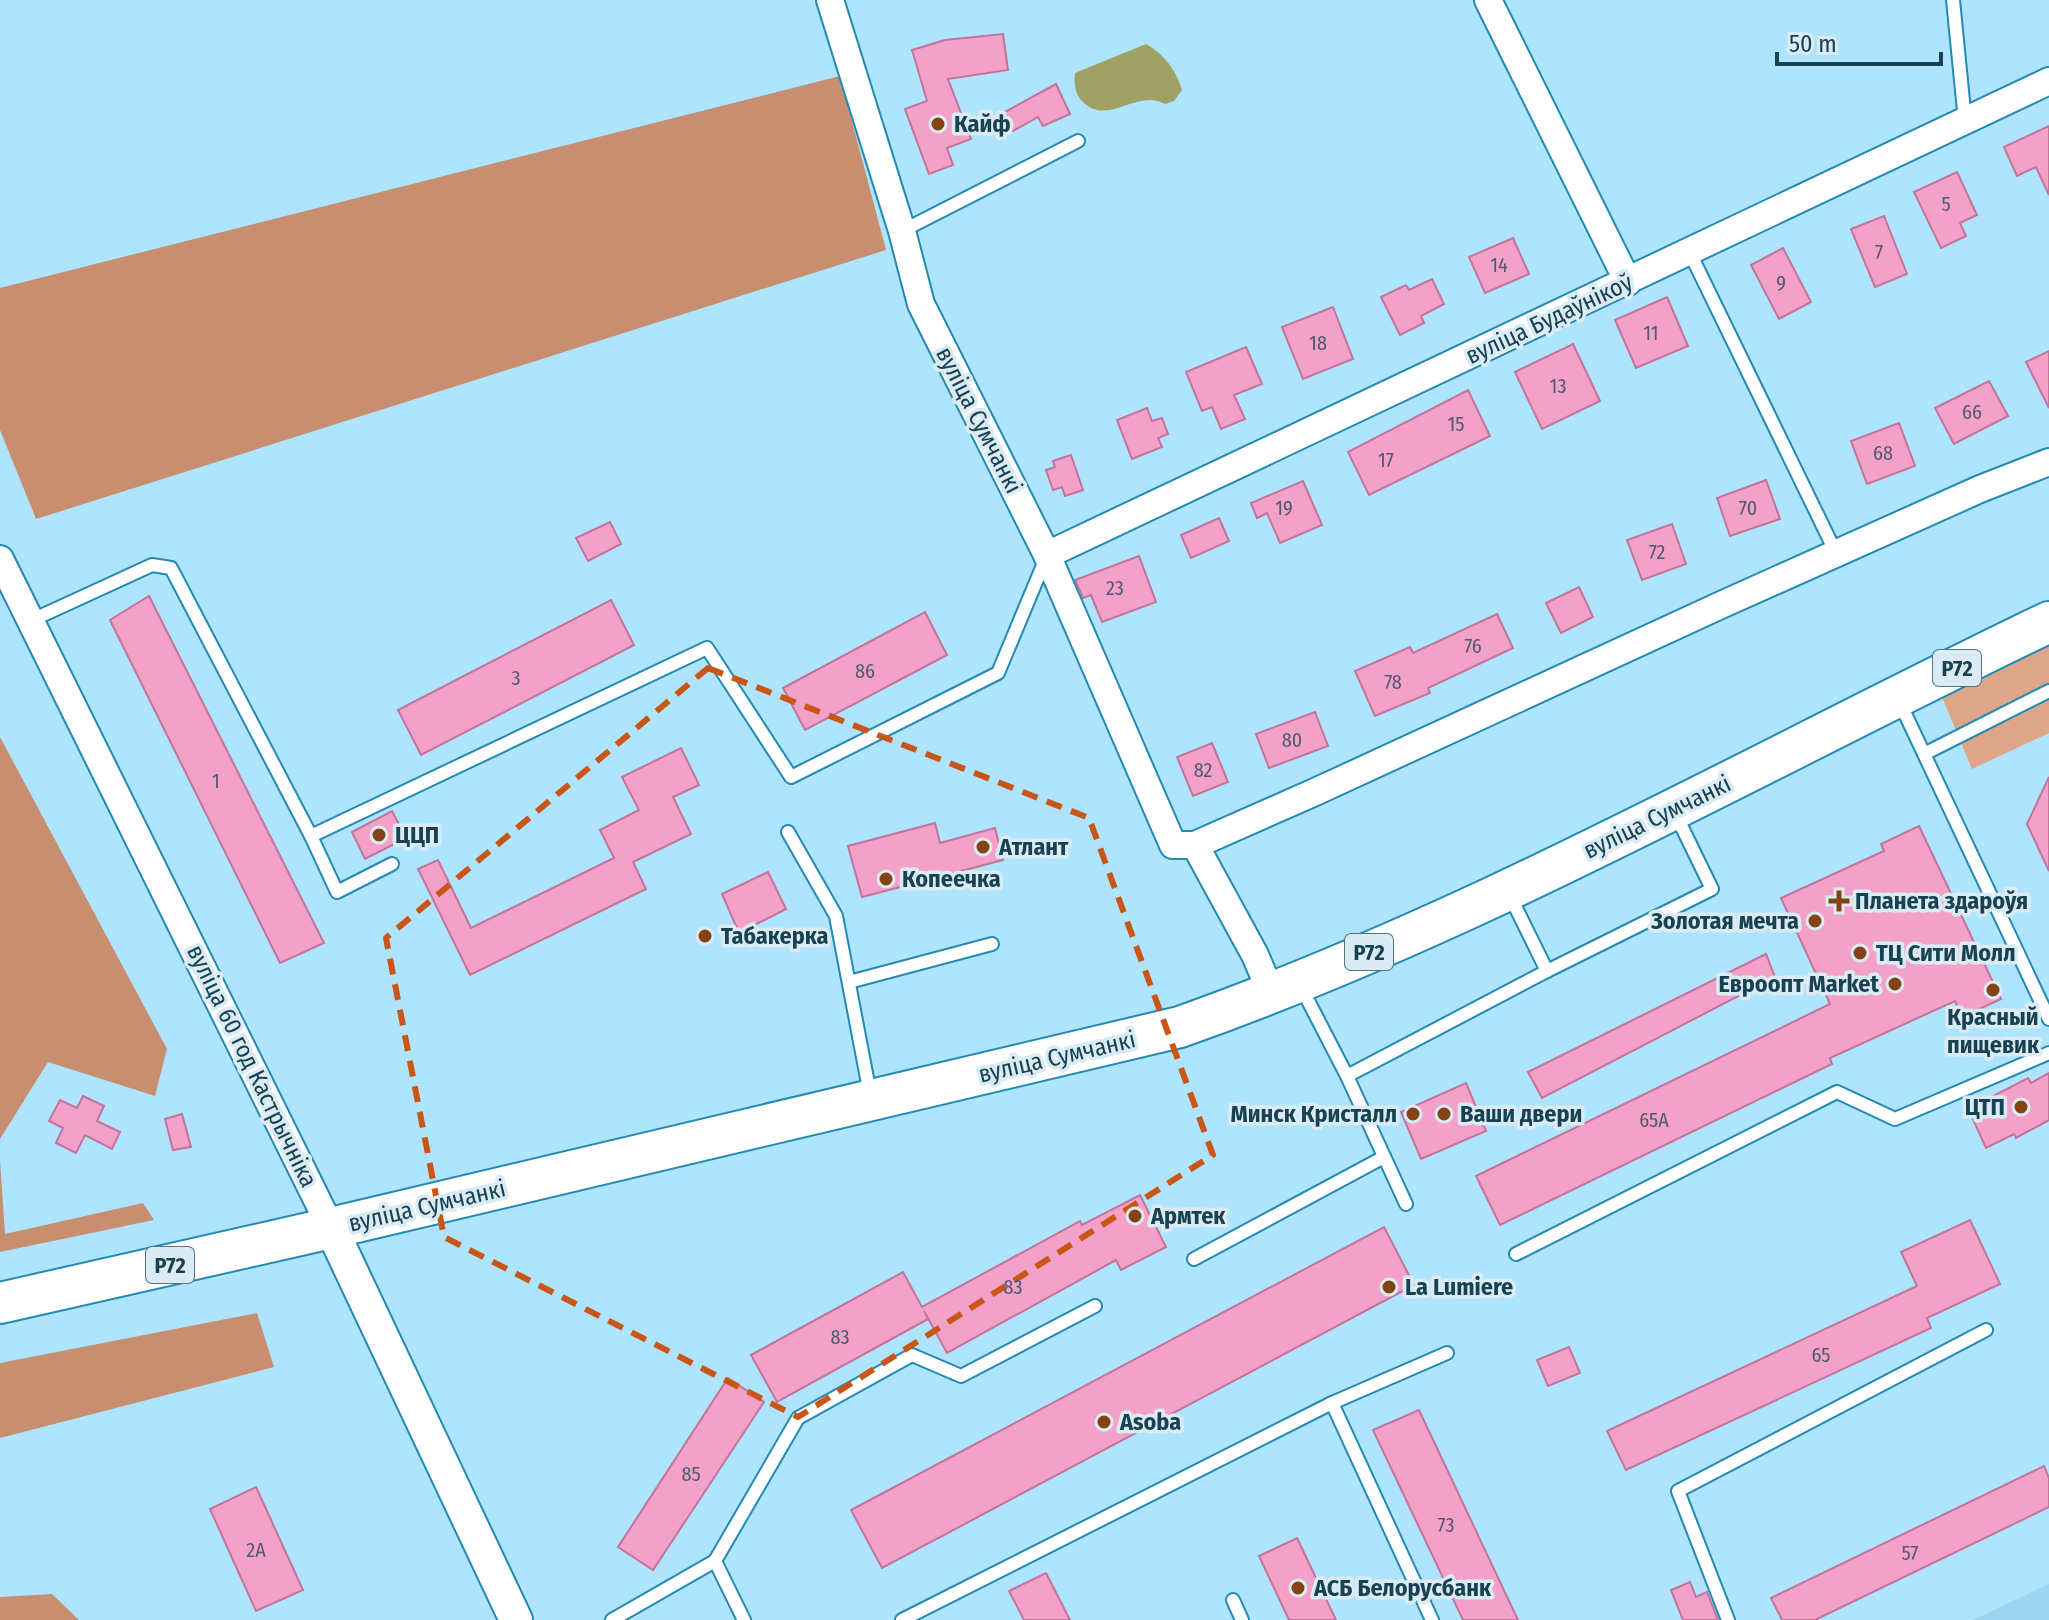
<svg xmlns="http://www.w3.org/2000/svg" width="2049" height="1620" font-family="'Fira Sans Condensed',sans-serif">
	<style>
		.built { fill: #9cd5f0 }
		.green { fill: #dea688 }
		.forest { fill: #c78e6f }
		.water { fill: #a0a265 }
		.building { fill: #f3a1c8; stroke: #c2749a; stroke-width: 2 }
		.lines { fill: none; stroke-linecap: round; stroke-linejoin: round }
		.service-casing { stroke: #228ab3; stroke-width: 16 }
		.minor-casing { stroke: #228ab3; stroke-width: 30 }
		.tertiary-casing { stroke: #228ab3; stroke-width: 36 }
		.primary-casing { stroke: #228ab3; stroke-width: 44 }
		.service { stroke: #fff; stroke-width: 12 }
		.minor { stroke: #fff; stroke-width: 26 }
		.tertiary { stroke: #fff; stroke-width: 32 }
		.primary { stroke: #fff; stroke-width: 40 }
		.marked { fill: none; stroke: #c95516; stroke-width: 6; stroke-dasharray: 16 10; stroke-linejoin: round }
		.poi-dot { fill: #854215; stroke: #daebf4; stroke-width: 3 }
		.labels { text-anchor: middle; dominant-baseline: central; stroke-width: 7; stroke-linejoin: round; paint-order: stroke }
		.number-label { font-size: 20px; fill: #4f5970 }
		.shield { fill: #daebf4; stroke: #527483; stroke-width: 2 }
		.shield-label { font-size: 22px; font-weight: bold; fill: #184152 }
		.poi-label { font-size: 24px; font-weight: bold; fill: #184152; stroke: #daebf4; text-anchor: start }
		.street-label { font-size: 24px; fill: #184152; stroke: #daebf4 }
	</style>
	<rect width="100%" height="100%" fill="#afe4fe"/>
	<polygon class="built" points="2049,1584 2049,1620 1973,1620"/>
	<polygon class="green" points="2049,644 2049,733 1972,769 1942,697"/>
	<g class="forest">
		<polygon points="840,76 886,250 36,519 0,430 0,288"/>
		<polygon points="0,737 167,1049 155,1096 48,1062 0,1139"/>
		<polygon points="0,1161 5,1234 143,1203 154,1220 0,1252"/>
		<polygon points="257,1313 274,1367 0,1438 0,1363"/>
		<polygon points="52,1594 79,1620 0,1620 0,1597"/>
	</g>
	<path class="water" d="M1146 44C1164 54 1176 70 1182 90L1174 101 1165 104C1137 88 1108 127 1083 102 1075 95 1074 84 1075 73Z"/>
	<g class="building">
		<polygon points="1003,34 1008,70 948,79 971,139 947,148 953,165 929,174 905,109 927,101 912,50 945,40"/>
		<polygon points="1056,84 1070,114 1043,126 1038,117 1013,131 1003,113"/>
		<polygon points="2049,126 2049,195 2036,167 2017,176 2004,147"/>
		<polygon points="1957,172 1977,215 1960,223 1966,236 1941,248 1914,192"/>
		<polygon points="1884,216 1907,274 1875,287 1851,229"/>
		<polygon points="1513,238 1529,274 1485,293 1469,257"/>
		<polygon points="1783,248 1811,302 1779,319 1751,265"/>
		<polygon points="1432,279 1444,304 1421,316 1424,323 1400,335 1381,297 1406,285 1409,290"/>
		<polygon points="1667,297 1688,346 1636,368 1615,320"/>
		<polygon points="1333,307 1353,359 1303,379 1282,327"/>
		<polygon points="1573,344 1600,401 1542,429 1515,372"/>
		<polygon points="1246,347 1262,384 1234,395 1245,419 1221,429 1212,407 1202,411 1186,372"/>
		<polygon points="2049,351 2049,408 2026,362"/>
		<polygon points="1989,381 2008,416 1954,444 1935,408"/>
		<polygon points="1468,390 1490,436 1369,495 1348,452"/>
		<polygon points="1147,408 1152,421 1162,418 1168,434 1158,438 1162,447 1132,459 1117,420"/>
		<polygon points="1899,423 1915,466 1867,484 1851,441"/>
		<polygon points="1071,455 1083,490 1065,496 1062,487 1053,490 1046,470 1055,467 1053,461"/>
		<polygon points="1766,480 1780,519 1730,536 1717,498"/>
		<polygon points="1303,481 1322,525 1280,543 1267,513 1257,518 1251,503"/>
		<polygon points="1219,518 1229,541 1191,558 1181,535"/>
		<polygon points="610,522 621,544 588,561 576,538"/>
		<polygon points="1672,524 1686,564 1642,580 1627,540"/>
		<polygon points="1139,556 1156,602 1102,622 1091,595 1083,598 1075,580"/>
		<polygon points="1579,587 1593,617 1561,633 1546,603"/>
		<polygon points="149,596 324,943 280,963 110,620"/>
		<polygon points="611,600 634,645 421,755 398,710"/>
		<polygon points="925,612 947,655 805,730 783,688"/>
		<polygon points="1497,614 1513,648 1428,688 1430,693 1375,716 1355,671 1410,647 1413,653"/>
		<polygon points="1315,712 1328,746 1269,768 1256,734"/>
		<polygon points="1212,743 1228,782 1193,796 1177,757"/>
		<polygon points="681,748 699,785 673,797 691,834 633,862 646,889 470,975 418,869 438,860 471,928 614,858 600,830 639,810 622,777"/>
		<polygon points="2049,777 2049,871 2027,824"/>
		<polygon points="392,811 406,838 365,859 352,832"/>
		<polygon points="935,823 940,843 995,828 1003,860 862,897 848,846"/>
		<polygon points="1919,826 2001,999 1962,1017 1955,1001 1830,1058 1832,1064 1500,1225 1476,1176 1830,1004 1781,898 1884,851 1881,844"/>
		<polygon points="768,872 786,909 739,933 722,894"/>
		<polygon points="1766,954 1775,977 1542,1098 1528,1072"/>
		<polygon points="2049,1073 2049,1120 2016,1138 2014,1134 1986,1148 1970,1113 1996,1100 1993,1096 2028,1078 2031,1083"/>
		<polygon points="1466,1083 1486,1131 1421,1159 1401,1112"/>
		<polygon points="83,1096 104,1106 97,1121 120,1132 112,1149 85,1135 76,1153 56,1143 63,1128 49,1121 60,1100 77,1108"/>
		<polygon points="182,1114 191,1147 173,1150 165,1119"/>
		<polygon points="1140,1195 1166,1247 1121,1270 1116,1260 947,1353 924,1311 928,1319 777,1402 751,1355 903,1272 922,1307 1080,1221 1082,1225"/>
		<polygon points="1970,1220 2000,1284 1927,1318 1931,1328 1626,1470 1607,1431 1917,1286 1901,1252"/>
		<polygon points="1384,1227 1414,1285 882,1568 851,1510"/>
		<polygon points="1569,1347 1580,1373 1548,1386 1537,1360"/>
		<polygon points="728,1378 764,1402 653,1570 618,1547"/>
		<polygon points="1419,1410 1518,1620 1463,1620 1373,1430"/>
		<polygon points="2044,1466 2049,1478 2049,1507 1815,1620 1782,1620 1771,1598"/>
		<polygon points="256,1487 303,1590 256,1611 210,1509"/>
		<polygon points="1297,1538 1336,1620 1289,1620 1259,1556"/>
		<polygon points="1046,1573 1070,1620 1024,1620 1009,1591"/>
		<polygon points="1690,1582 1696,1597 1707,1592 1718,1620 1683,1620 1671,1590"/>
	</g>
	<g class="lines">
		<g class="service-casing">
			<g id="service">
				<polyline points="1953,0 1965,121"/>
				<polyline points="902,231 1078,141"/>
				<polyline points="1690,253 1837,555"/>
				<polyline points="30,621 152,565 171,568 311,836 707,648 791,777 998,673 1046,558"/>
				<polyline points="1900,703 2049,1019"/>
				<polyline points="1924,754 2049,691"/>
				<polyline points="788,832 836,916 870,1094"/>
				<polyline points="311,836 337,892 392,864"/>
				<polyline points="1510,896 1547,971"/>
				<polyline points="849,982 992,944"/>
				<polyline points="1301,987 1347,1076 1406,1204"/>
				<polyline points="1347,1076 1547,971 1712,889 1676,815"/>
				<polyline points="1516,1254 1837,1092 1895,1119 2049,1053"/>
				<polyline points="1194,1259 1384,1157"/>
				<polyline points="1332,1403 1432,1620"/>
				<polyline points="1233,1600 1242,1620"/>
				<polyline points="612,1620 715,1561"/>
				<polyline points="744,1620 715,1561 798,1418 912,1355 961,1376 1095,1306"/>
				<polyline points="902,1620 1332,1403 1447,1353"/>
				<polyline points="1728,1620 1678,1491 1986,1330"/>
			</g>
		</g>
		<g class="minor-casing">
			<g id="minor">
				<polyline points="830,0 902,231 921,304 1047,555 1173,845 1195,845 1315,792 1721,605 1980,489 2049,462"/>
				<polyline points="1488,0 1628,282"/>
				<polyline points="1047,555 2049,81"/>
				<polyline points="0,559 331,1228"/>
				<polyline points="1195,845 1255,955 1272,995"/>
			</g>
		</g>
		<g class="tertiary-casing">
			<polyline id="tertiary" points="331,1228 516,1620"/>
		</g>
		<g class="primary-casing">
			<path id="primary" d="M0 1303 331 1228 1180 1027C1482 920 1761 760 2049 622"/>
		</g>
		<use href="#service" class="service"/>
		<use href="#minor" class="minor"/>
		<use href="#tertiary" class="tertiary"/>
		<use href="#primary" class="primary"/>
	</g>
	<path class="marked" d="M708 668 1089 818 1213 1155 798 1417 444 1237 386 938Z"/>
	<g class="poi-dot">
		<circle cx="938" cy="124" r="8"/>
		<circle cx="379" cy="835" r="8"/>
		<circle cx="983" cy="847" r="8"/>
		<circle cx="886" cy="879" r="8"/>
		<path d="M1835 889h8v8h8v8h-8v8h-8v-8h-8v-8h8z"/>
		<circle cx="1815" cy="921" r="8"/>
		<circle cx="705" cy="936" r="8"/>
		<circle cx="1860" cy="953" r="8"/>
		<circle cx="1895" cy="984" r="8"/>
		<circle cx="1993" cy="990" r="8"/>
		<circle cx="2021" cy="1107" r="8"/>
		<circle cx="1413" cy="1114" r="8"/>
		<circle cx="1444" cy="1114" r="8"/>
		<circle cx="1135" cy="1216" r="8"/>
		<circle cx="1389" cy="1287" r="8"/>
		<circle cx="1104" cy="1422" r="8"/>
		<circle cx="1298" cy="1588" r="8"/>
	</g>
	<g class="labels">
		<g class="number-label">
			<text x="1946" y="204">5</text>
			<text x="1879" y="252">7</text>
			<text x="1499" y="265">14</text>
			<text x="1781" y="283">9</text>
			<text x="1651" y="333">11</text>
			<text x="1318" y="343">18</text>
			<text x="1558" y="386">13</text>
			<text x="1972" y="412">66</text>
			<text x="1456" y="424">15</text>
			<text x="1883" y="453">68</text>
			<text x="1386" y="460">17</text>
			<text x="1284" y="508">19</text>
			<text x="1748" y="508">70</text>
			<text x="1657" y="552">72</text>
			<text x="1115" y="588">23</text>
			<text x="1473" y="646">76</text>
			<text x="865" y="671">86</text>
			<text x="516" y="678">3</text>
			<text x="1393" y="682">78</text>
			<text x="1292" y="740">80</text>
			<text x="1203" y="770">82</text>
			<text x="216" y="781">1</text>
			<text x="1654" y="1120">65А</text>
			<text x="1013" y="1287">83</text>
			<text x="840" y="1337">83</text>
			<text x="1821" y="1355">65</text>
			<text x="691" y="1474">85</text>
			<text x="1446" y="1525">73</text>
			<text x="256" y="1550">2А</text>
			<text x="1910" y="1553">57</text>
		</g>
		<g class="shield">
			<rect x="1933" y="650" width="48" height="36" rx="6"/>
			<rect x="1345" y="934" width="48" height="36" rx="6"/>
			<rect x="146" y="1247" width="48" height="36" rx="6"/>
		</g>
		<g class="shield-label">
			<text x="1957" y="668">Р72</text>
			<text x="1369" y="952">Р72</text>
			<text x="170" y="1265">Р72</text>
		</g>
		<g class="poi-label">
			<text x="954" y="124">Кайф</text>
			<text x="395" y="835">ЦЦП</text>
			<text x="999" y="847">Атлант</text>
			<text x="902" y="879">Копеечка</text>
			<text x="1855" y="901">Планета здароўя</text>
			<text x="1799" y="921" text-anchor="end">Золотая мечта</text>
			<text x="721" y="936">Табакерка</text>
			<text x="1876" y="953">ТЦ Сити Молл</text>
			<text x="1879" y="984" text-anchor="end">Евроопт Market</text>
			<text x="1993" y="1017" text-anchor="middle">Красный<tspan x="1993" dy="28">пищевик</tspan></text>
			<text x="2005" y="1107" text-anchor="end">ЦТП</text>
			<text x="1397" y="1114" text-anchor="end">Минск Кристалл</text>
			<text x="1460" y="1114">Ваши двери</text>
			<text x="1151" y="1216">Армтек</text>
			<text x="1405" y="1287">La Lumiere</text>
			<text x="1120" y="1422">Asoba</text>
			<text x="1314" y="1588">АСБ Белорусбанк</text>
		</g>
		<g class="street-label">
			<text transform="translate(1549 319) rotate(-25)">вуліца Будаўнікоў</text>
			<text transform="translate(979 420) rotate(63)">вуліца Сумчанкі</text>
			<text transform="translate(1657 817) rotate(-26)">вуліца Сумчанкі</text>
			<text transform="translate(1057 1057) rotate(-13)">вуліца Сумчанкі</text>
			<text transform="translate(252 1066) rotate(64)">вуліца 60 год Кастрычніка</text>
			<text transform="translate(427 1206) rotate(-13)">вуліца Сумчанкі</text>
		</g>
	</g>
	<path d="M1777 52v12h164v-12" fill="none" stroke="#184152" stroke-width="4"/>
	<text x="1789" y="52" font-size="24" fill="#184152" stroke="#daebf4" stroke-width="6" paint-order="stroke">50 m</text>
</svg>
